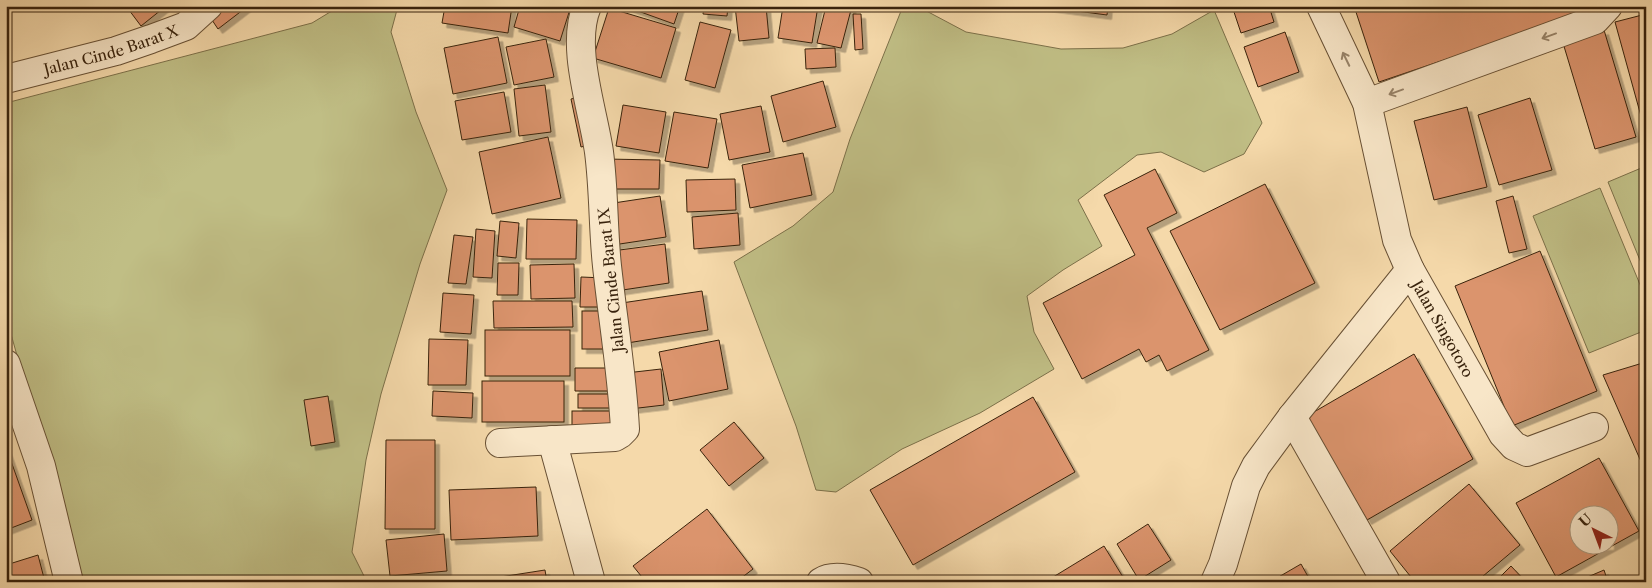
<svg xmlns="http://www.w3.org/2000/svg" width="1652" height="588" font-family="'Libre Caslon Text',serif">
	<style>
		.green { fill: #c0be85; stroke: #7c7049 }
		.building { fill: #db946d; stroke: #39230d; fill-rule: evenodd; filter: url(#shadow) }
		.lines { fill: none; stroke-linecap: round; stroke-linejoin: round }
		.minor-casing { stroke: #685034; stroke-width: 30 }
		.minor { stroke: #f8e6c8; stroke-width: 28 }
		.oneway { stroke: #98846a }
		.labels { text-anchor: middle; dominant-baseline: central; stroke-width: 4.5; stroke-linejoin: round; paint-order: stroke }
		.street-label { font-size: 15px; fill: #39230d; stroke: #f8e6c8 }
	</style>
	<defs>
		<filter id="shadow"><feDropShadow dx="4.5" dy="4.5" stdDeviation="0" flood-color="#0004"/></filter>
	</defs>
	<rect width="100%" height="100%" fill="#f5d9aa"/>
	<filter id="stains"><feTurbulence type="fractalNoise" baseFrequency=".004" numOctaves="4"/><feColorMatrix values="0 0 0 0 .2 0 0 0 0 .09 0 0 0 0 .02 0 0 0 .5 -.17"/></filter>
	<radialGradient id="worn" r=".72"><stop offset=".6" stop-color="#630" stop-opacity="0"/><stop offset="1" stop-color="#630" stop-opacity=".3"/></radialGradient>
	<g class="green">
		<polygon points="340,6 398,6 391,32 416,112 447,190 420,264 381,394 366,460 352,552 367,582 80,582 6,316 6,103 312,23"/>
		<polygon points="903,6 917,6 966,32 1061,49 1123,48 1172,34 1214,10 1262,123 1244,154 1204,172 1161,152 1137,155 1078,200 1102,246 1063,270 1027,296 1034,332 1054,369 980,413 902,449 836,492 816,490 796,426 734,262 793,226 833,192 850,139"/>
		<polygon points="1646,166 1646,275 1608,182"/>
		<polygon points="1600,188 1646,299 1646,330 1589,353 1533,216"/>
	</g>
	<g class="building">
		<polygon points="126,6 166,6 141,26"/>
		<polygon points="212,6 248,6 218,29 206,11"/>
		<polygon points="445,6 512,6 508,33 442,23"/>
		<polygon points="520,6 571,6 560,41 514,27"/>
		<polygon points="624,6 680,6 674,24"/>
		<polygon points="704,6 728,6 727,16 703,14"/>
		<polygon points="735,6 766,6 769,38 739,41"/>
		<polygon points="783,6 818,6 812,43 778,38"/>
		<polygon points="826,6 852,6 841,48 817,43"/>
		<polygon points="1039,6 1108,6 1107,15"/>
		<polygon points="1232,6 1269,6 1274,22 1241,33"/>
		<polygon points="1354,6 1591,6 1592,10 1379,82"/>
		<polygon points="609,8 676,28 661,78 593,58"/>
		<polygon points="853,14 861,14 863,49 855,50"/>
		<polygon points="1646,14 1646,127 1644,127 1615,22"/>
		<polygon points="700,22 731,30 715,88 685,80"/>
		<polygon points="1604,30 1636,137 1595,149 1563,43"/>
		<polygon points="1285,32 1299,72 1258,87 1244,47"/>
		<polygon points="498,37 507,83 453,94 444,48"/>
		<polygon points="546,39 554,77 514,85 506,47"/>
		<polygon points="835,48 836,67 806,69 805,49"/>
		<polygon points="823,81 836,127 783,142 771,96"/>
		<polygon points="545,85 551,132 519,136 514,89"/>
		<polygon points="504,92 511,132 462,140 455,101"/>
		<polygon points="583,96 593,144 581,147 571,99"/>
		<polygon points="1530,98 1552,170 1499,185 1478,115"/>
		<polygon points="623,105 666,112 659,153 616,146"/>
		<polygon points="761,106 770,152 729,160 720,114"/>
		<polygon points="1467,107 1487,187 1434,200 1414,121"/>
		<polygon points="674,112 717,119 708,168 665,161"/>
		<polygon points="548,137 561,198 492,214 479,152"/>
		<polygon points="803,153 812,195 750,208 742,165"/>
		<polygon points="605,159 660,160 659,189 604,189"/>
		<polygon points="1155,169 1177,213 1147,228 1209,350 1167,371 1159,355 1146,362 1139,349 1082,379 1043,303 1135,255 1104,195"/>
		<polygon points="735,179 736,210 687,212 686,180"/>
		<polygon points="1265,184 1315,283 1220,330 1170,231"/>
		<polygon points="660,196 666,237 613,245 607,204"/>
		<polygon points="1513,196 1527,249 1509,253 1496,201"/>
		<polygon points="738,213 740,245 694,249 692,217"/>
		<polygon points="527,219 577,220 576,259 526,259"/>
		<polygon points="500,221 519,223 516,258 497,256"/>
		<polygon points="476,229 495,231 492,278 473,277"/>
		<polygon points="454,235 473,237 466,284 448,283"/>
		<polygon points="665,244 669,283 616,291 612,251"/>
		<polygon points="1540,251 1597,391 1512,426 1455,286"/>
		<polygon points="498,263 519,263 518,295 497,295"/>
		<polygon points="574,264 575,298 531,299 530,265"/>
		<polygon points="581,277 605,278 605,307 580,307"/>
		<polygon points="702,291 708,330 621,344 615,304"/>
		<polygon points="443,293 474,295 471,334 440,332"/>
		<polygon points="493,301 572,301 573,327 494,328"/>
		<rect x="582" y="311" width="26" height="38"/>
		<rect x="485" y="330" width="85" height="46"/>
		<polygon points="429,339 468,340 466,385 428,385"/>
		<polygon points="719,340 728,389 669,401 659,352"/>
		<polygon points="1414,354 1473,459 1367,520 1307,416"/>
		<polygon points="1646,362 1646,473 1603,375"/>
		<polygon points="575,368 614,368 613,391 575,391"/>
		<polygon points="661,369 664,405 630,409 626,373"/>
		<rect x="482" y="381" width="82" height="41"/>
		<polygon points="433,391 473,393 472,418 432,416"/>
		<rect x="578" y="394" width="38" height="14"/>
		<polygon points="328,396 335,442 311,446 304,400"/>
		<polygon points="1033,397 1075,472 913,565 870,490"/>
		<rect x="572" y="411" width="48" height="15"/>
		<polygon points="734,422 764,458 729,486 700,450"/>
		<polygon points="386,440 435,440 435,529 385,529"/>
		<polygon points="6,447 32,520 6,530"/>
		<path d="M1599 458 1639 531 1556 577 1516 503ZM1580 516H1610V546H1580Z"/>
		<polygon points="1469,484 1520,545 1476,582 1415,582 1390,551"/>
		<polygon points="536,487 538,536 451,540 449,490"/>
		<polygon points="707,509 753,569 736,582 646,582 633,566"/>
		<polygon points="1148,524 1171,560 1139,580 1117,544"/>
		<polygon points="444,534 447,571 390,576 386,540"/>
		<polygon points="1104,546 1126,582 1045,582"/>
		<polygon points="38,555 45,582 6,582 6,565"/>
		<polygon points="1301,564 1311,582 1270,582"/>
		<polygon points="1511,566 1526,582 1495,582"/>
		<polygon points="545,570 547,582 495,582 494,578"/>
		<polygon points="1604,570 1608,582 1576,582"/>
	</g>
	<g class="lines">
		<g class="minor-casing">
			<g id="minor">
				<polyline points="1321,6 1367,103 1397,240 1410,270"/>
				<path id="s1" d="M6 79 116 51 151 39 186 26 208 6"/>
				<polyline points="1367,103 1595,20 1608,6"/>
				<polyline points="6,364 41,466 69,582"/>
				<polyline points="1292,417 1386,582"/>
				<polyline points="552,440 591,582"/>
				<path d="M500 443 615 437 620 434 625 429C622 373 613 321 607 266 603 229 604 190 599 152 593 109 570 47 587 6"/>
				<path d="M821 582C832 575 847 578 859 582"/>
				<path id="s2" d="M1215 582 1223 564 1246 486 1256 466 1292 417 1410 270 1503 434 1514 446 1527 452 1594 427"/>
			</g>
		</g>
		<use href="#minor" class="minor"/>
	</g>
	<defs><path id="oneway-shaft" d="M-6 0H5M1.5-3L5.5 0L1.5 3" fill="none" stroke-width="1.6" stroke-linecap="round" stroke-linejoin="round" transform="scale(1.25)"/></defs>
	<g class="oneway">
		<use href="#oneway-shaft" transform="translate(1549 36) rotate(160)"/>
		<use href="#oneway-shaft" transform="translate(1346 59) rotate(-116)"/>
		<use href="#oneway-shaft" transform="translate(1396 92) rotate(160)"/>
	</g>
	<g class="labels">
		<g class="street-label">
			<text stroke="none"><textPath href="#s1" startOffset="109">Jalan Cinde Barat X</textPath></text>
			<text transform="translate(611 280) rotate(-96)">Jalan Cinde Barat IX</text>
			<text stroke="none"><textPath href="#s2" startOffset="440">Jalan Singotoro</textPath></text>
		</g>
	</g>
	<rect width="1652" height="588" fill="none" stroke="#f5d9aa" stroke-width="25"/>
	<rect x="8" y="8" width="1637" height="573" fill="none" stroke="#39230d" stroke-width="2.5"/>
	<rect x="12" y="12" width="1627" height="563" fill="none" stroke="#39230d"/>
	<g transform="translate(1594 530) rotate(318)"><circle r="24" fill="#f8e6c8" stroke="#ac987d"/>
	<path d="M0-4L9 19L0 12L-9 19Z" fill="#8f2418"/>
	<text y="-8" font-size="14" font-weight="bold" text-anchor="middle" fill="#39230d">U</text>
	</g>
	<rect width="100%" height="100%" filter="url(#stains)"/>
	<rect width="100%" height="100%" fill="url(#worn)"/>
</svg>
